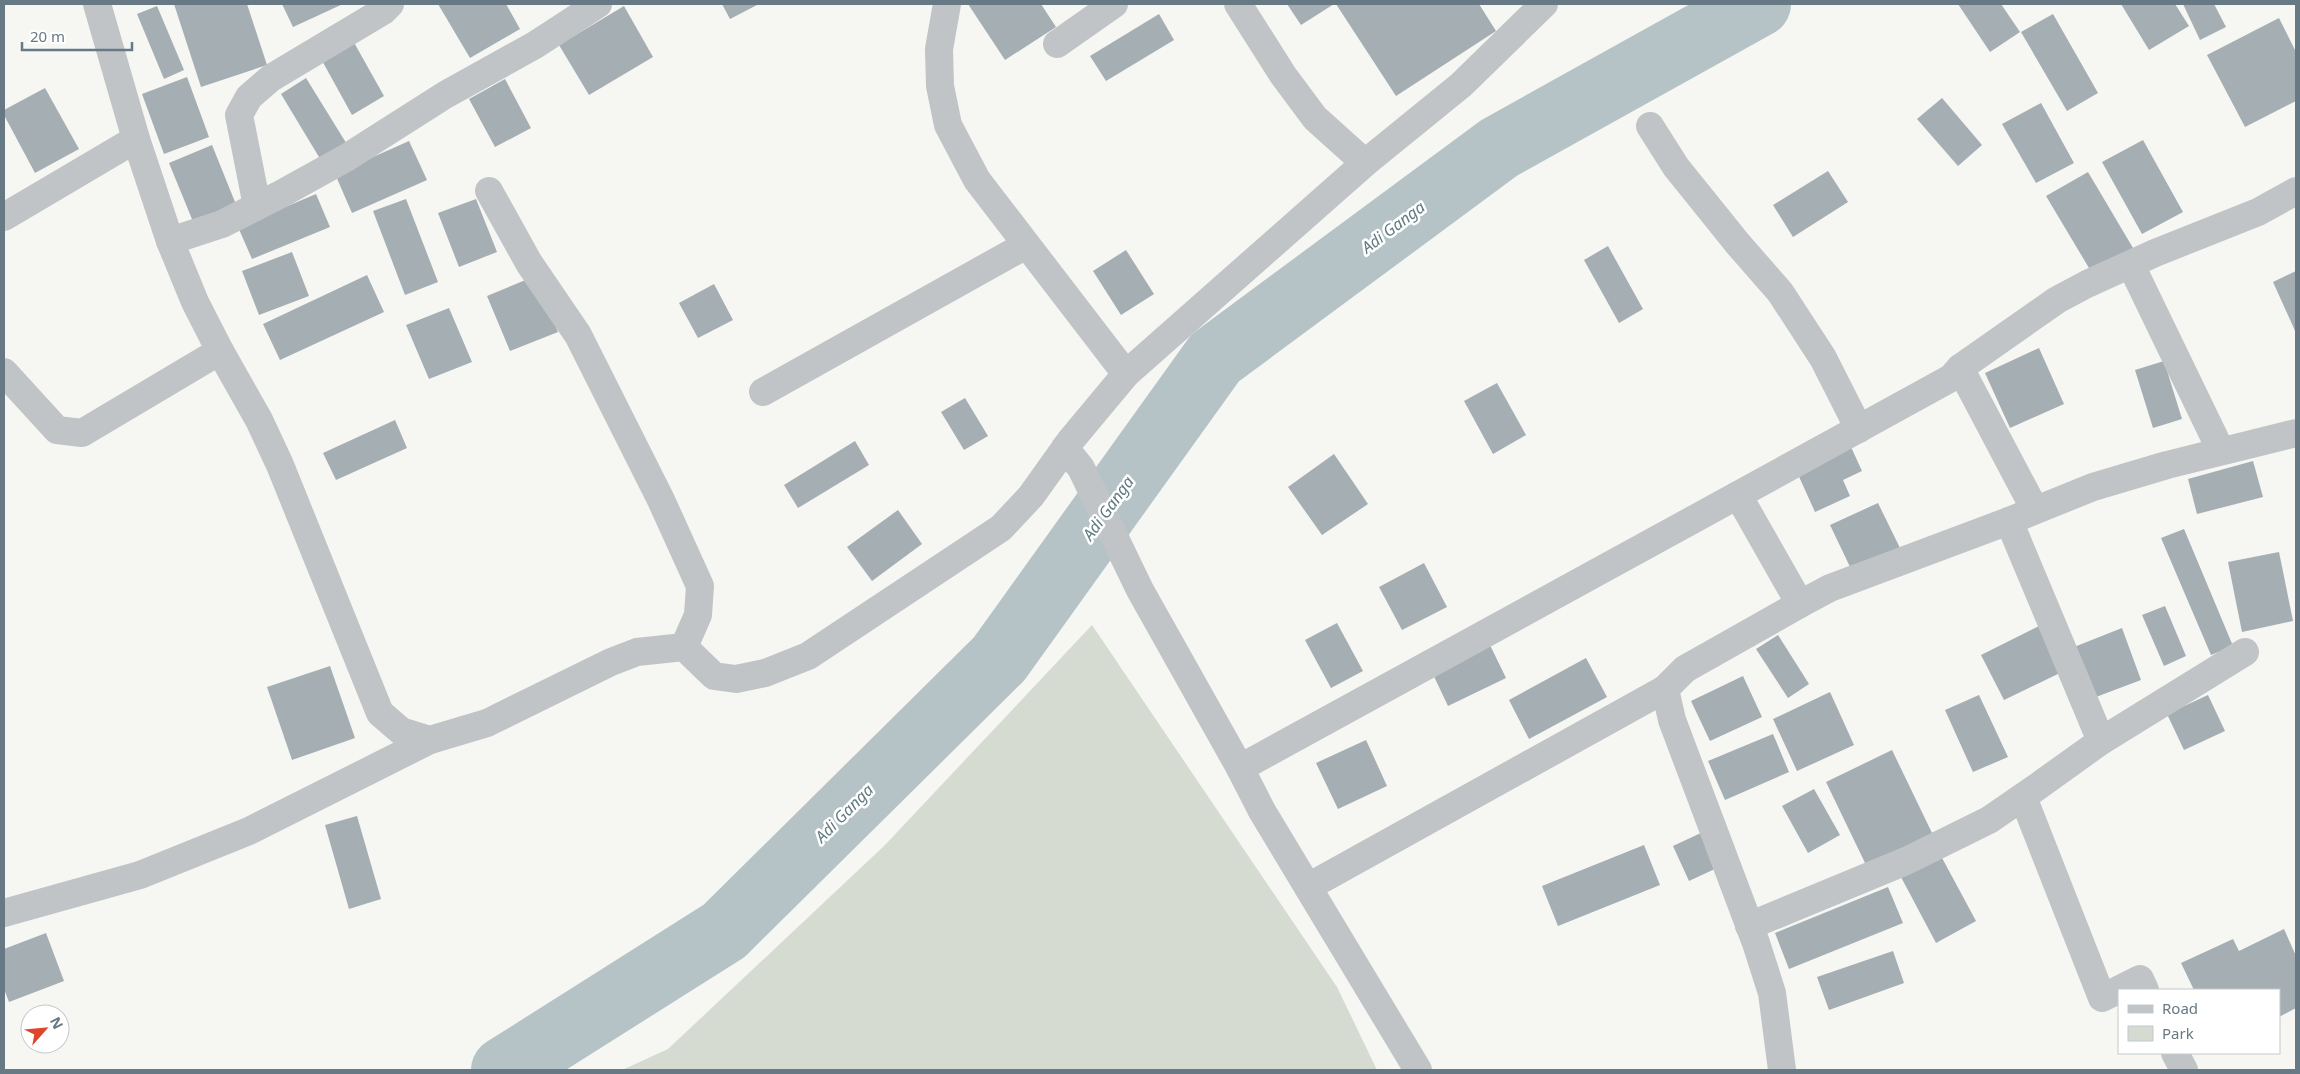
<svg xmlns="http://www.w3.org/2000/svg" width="2300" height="1074" font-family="'Noto Sans',sans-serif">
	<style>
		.green { fill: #d6dbd2 }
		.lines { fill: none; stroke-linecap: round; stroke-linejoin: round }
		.river { stroke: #b5c3c6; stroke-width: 66 }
		.building { fill: #a4aeb3 }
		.street { stroke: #c0c4c7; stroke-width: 28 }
		.labels { text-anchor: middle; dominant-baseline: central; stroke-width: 5; stroke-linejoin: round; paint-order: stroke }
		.water-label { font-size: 16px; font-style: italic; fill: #627b80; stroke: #fff }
	</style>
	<rect width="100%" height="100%" fill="#f6f6f3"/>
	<polygon class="green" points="1092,625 1337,987 1377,1070 622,1070 668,1049 885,845"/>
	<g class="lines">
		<polyline class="river" points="504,1070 724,931 999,659 1215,358 1499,148 1758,4"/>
	</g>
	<g class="building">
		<polygon points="174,4 247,4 267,65 201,87"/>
		<polygon points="282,4 343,4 293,27"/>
		<polygon points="438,4 506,4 520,29 470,58"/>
		<polygon points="722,4 759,4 730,19"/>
		<polygon points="968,4 1041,4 1056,27 1005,60"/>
		<polygon points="1287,4 1334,4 1301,25"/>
		<polygon points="1336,4 1479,4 1496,31 1396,96"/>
		<polygon points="1958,4 2001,4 2020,32 1990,52"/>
		<polygon points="2121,4 2175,4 2189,26 2149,50"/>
		<polygon points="2183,4 2214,4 2226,27 2200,40"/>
		<polygon points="157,6 184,70 164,79 137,14"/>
		<polygon points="624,6 653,57 589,95 559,45"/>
		<polygon points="1159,14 1174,40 1106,81 1090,56"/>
		<polygon points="2053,14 2098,93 2067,111 2021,32"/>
		<polygon points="2279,18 2296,52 2296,101 2245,127 2207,55"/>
		<polygon points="352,39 384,96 352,115 320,57"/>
		<polygon points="187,77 209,137 164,154 142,94"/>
		<polygon points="306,78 348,146 322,162 281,94"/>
		<polygon points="505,79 531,128 495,147 469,99"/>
		<polygon points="45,88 79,149 35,173 4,115 4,110"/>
		<polygon points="1942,98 1982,145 1958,166 1917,119"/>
		<polygon points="2041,103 2074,163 2036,183 2002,124"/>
		<polygon points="2143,140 2183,212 2142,234 2102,162"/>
		<polygon points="409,141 427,180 352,213 335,174"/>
		<polygon points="212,145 237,207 194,224 169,163"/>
		<polygon points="1828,171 1848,202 1793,237 1773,205"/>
		<polygon points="2088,172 2133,248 2092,273 2046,196"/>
		<polygon points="316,194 330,227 252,259 238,227"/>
		<polygon points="406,199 438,282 405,295 373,211"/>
		<polygon points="476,199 497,252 459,267 438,213"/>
		<polygon points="1608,246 1643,309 1619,323 1584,260"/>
		<polygon points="1126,250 1154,294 1121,315 1093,271"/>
		<polygon points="292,252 309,296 259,315 242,271"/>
		<polygon points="2296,271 2296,333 2273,282"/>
		<polygon points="367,275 384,312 280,360 263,324"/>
		<polygon points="535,276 558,332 510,351 487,296"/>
		<polygon points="714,284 733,320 698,338 679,303"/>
		<polygon points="449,308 472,362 429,379 406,325"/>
		<polygon points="2039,348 2064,404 2010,428 1985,373"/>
		<polygon points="2164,361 2182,419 2153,428 2135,370"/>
		<polygon points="1497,383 1526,435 1493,454 1464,401"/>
		<polygon points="965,398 988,436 964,450 941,412"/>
		<polygon points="395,420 407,448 336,480 323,453"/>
		<polygon points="855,441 869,465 798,508 784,485"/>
		<polygon points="1851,447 1862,471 1843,480 1850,496 1815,512 1796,470"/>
		<polygon points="1334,454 1368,504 1322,535 1288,487"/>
		<polygon points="2253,461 2263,497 2197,514 2188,479"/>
		<polygon points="1878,503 1900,548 1852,571 1830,525"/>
		<polygon points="898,510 922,544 872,581 847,547"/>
		<polygon points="2184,529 2233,646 2211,655 2161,538"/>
		<polygon points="2279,552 2293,621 2242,632 2228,562"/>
		<polygon points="1424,563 1447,607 1402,630 1379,587"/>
		<polygon points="2165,606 2186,656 2164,666 2142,615"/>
		<polygon points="1337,623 1363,671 1331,688 1305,640"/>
		<polygon points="2041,625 2064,671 2004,700 1981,655"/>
		<polygon points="2122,628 2141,680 2088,700 2069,649"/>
		<polygon points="1778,635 1809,684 1788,698 1756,649"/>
		<polygon points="1488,641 1506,678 1448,706 1430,668"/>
		<polygon points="1586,658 1607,697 1529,739 1509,700"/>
		<polygon points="330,666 355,738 292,760 267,687"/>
		<polygon points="1743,676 1762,717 1710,741 1691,701"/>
		<polygon points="1830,692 1854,745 1797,771 1773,719"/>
		<polygon points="1979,695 2008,757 1973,772 1945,710"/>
		<polygon points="2208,695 2225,731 2184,750 2167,714"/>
		<polygon points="1773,734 1789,772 1725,800 1708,761"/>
		<polygon points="1366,740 1387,786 1338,809 1316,763"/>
		<polygon points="1892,750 1933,835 1867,867 1826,782"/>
		<polygon points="1814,789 1840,835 1808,853 1782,806"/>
		<polygon points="357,816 381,899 349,909 325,825"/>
		<polygon points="1703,832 1719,867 1689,881 1673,846"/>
		<polygon points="1644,845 1660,885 1558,926 1542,886"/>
		<polygon points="1941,856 1976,921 1936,943 1901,877"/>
		<polygon points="1888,887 1903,923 1789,969 1775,933"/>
		<polygon points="2284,929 2296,956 2296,1008 2279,1017 2279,990 2194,990 2181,963 2233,939 2239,951"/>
		<polygon points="46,933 64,981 9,1002 4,989 4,949"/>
		<polygon points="1893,951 1904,983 1829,1010 1817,977"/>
	</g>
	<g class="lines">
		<g class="street">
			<polyline points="97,4 136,139 170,241 195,302 220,351 259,420 280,465 380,713 401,731 430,740 487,723 611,662 637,652 684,647 714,676 736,679 765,673 808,656 1001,528 1031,496 1071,440 1126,374 1365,163 1461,85 1544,4"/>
			<polyline points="947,4 939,49 940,86 948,125 977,180 1126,374"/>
			<polyline points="1238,4 1283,75 1315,118 1365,163"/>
			<polyline points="1057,44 1114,4"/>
			<polyline points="1650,126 1676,167 1738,244 1780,292 1823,358 1859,429"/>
			<polyline points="489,191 529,263 578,335 661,500 700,586 698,615 684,647"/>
			<polyline points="2296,191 2258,212 2155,253 2087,284 2057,300 1960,368 1951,378 1738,495 1800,604 1830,588 2009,521 2093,487 2167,465 2296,433"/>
			<polyline points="257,206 239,115 249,97 271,78 383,11 390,4"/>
			<polyline points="4,217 136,139"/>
			<polyline points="170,241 222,224 281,194 346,158 445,95 535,45 598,4"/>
			<polyline points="2131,265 2221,451"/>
			<polyline points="1960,368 2035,510"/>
			<polyline points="4,372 57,430 82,433 220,351"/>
			<polyline points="763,392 1026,245"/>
			<polyline points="1065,448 1081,468 1140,590 1240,768"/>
			<polyline points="2009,521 2101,741"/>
			<polyline points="2023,797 2102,998 2140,979 2145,990"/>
			<polyline points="1308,887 1665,689"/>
			<polyline points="4,913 140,875 249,831 430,740"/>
			<polyline points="1749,926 1906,861 1989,820 2037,787 2101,741 2245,652"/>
			<polyline points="2175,1053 2184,1070"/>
			<polyline points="1418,1070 1262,811 1240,768 1738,495"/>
			<polyline points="1782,1070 1772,993 1756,943 1672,720 1665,689 1685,669 1800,604"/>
		</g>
	</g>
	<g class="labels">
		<g class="water-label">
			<text transform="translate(1393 227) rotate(-37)">Adi Ganga</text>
			<text transform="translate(1108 508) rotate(-54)">Adi Ganga</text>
			<text transform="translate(844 813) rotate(-45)">Adi Ganga</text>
		</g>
	</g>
	<rect width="2300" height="1074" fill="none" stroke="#667984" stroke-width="10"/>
	<rect x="2118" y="989" width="162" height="65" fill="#ffffff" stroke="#c2c9ce"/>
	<rect x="2128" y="1005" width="25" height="8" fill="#c0c4c7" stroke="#c2c9ce"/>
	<text x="2162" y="1014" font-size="15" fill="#667984">Road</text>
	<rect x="2128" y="1026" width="25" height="15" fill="#d6dbd2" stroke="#c2c9ce"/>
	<text x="2162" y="1039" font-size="15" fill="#667984">Park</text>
	<g transform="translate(45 1029) rotate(63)"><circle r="24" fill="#ffffff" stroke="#c2c9ce"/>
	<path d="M0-4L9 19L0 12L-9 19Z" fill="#df452b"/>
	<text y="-8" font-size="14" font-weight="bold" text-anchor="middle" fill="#667984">N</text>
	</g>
	<path d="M22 42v8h110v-8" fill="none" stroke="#667984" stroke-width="2.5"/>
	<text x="30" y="42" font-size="15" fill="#667984" stroke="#ffffff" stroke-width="4" paint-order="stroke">20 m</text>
</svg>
